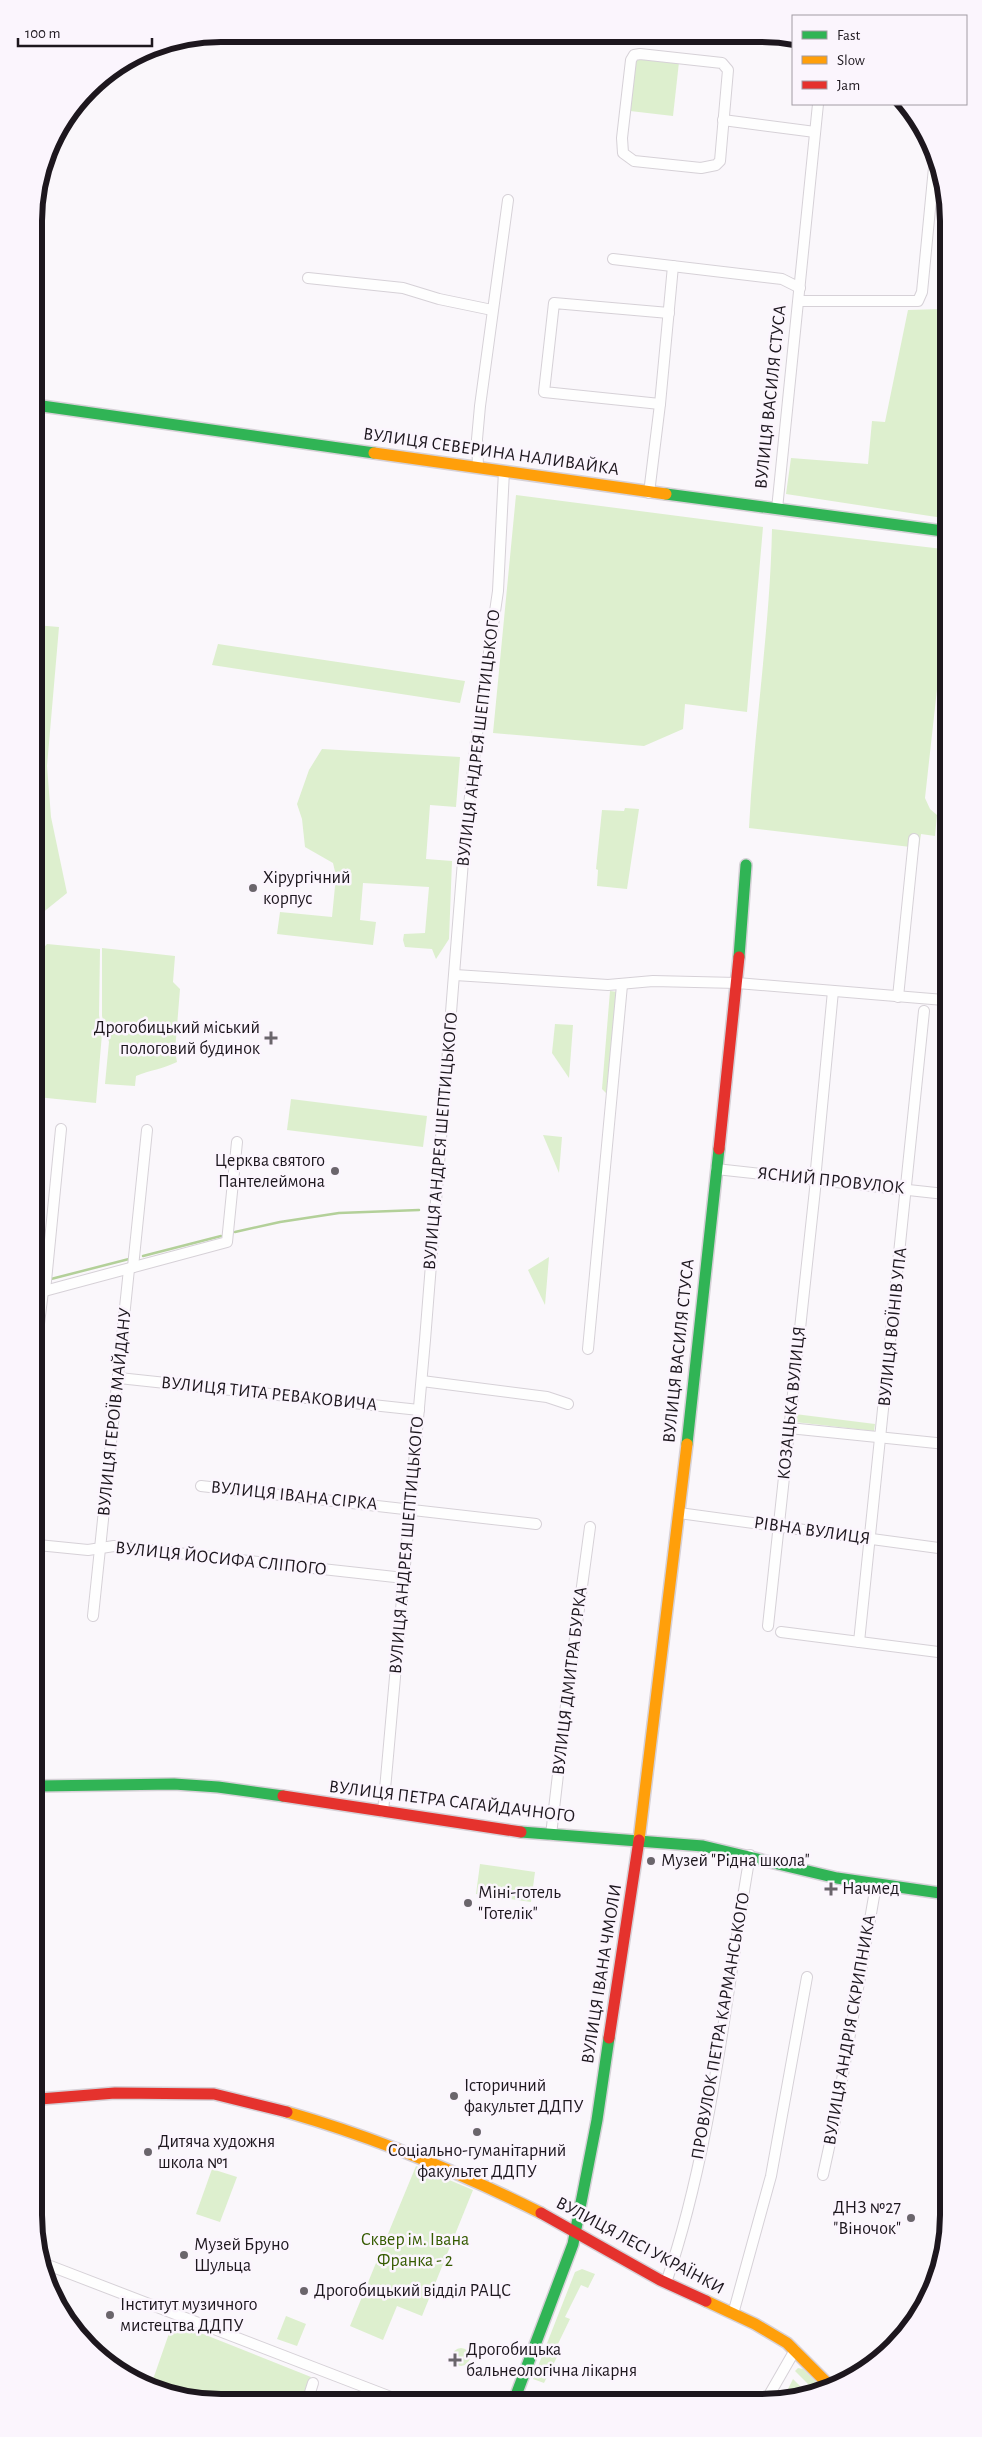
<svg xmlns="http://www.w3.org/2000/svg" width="982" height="2437" font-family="'Alegreya Sans',sans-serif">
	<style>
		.green { fill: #ddefce }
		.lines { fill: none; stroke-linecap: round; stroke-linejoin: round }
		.stream { stroke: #b3d099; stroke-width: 2.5 }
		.street-casing { stroke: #d6d1d7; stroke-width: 12 }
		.fast-casing { stroke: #d6d1d7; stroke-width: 14 }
		.slow-casing { stroke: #d6d1d7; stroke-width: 14 }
		.jam-casing { stroke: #d6d1d7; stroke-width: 14 }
		.street { stroke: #fefefe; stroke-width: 10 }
		.fast { stroke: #30b455; stroke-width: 11 }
		.slow { stroke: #ff9f0a; stroke-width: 11 }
		.jam { stroke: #e5322d; stroke-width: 11 }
		.poi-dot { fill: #6a656b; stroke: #fbf5fd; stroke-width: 2 }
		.labels { text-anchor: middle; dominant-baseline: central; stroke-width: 5; stroke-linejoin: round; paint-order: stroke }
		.street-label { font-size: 18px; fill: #1d171e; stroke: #fbf5fd }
		.poi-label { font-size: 18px; fill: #1d171e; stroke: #fbf5fd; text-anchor: start }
		.park-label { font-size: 18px; fill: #355b00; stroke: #fbf5fd }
		.rim { fill: none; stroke: #1d171e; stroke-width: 6 }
	</style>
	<rect width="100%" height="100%" fill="#faf7fb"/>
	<g class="green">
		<polygon points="640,58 679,62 673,116 630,111 635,62"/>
		<polygon points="942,309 943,518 786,494 791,458 868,464 872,421 885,422 908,310"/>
		<polygon points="516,495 763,527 747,712 685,704 683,729 644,746 493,733"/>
		<path d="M772 529 943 549V635L925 798 930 809 937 815 935 836 921 834 919 848 749 828C754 728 770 629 772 529Z"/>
		<polygon points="35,625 59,627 47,766 51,817 67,893 36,918"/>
		<polygon points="218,644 465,681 460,703 212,665"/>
		<polygon points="322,749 460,757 456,807 430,805 426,859 452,861 449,939 436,959 432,949 405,947 403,940 404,934 425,933 429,887 363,883 360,920 376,922 373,945 277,934 280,912 332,917 336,876 333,863 305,847 302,819 297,804 309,770"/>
		<polygon points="625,808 639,809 627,889 597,886 598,870 596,869 602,810 624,811"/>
		<polygon points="47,944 100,949 99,1015 102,1034 96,1103 37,1097 36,956"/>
		<path d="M102 948 175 956 173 982 180 989 175 1051 177 1062C163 1069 150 1070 136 1076L135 1086 105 1084 109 1042 102 1016Z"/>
		<polygon points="610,991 618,992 609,1096 602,1089"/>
		<polygon points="555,1024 573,1025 569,1078 552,1053"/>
		<polygon points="291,1099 427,1116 423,1147 287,1130"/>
		<polygon points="543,1135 562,1137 559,1173"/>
		<polygon points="549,1257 545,1305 528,1270"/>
		<polygon points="795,1414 875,1424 874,1431 795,1422"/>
		<polygon points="480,1864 535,1872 531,1902 476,1894"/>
		<polygon points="416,2166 473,2190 422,2316 397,2306 383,2340 350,2326"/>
		<polygon points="212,2169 237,2177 220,2222 196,2214"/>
		<polygon points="582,2269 595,2274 588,2288 581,2285 565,2317 570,2319 555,2350 559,2353 544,2383 533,2379 575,2272"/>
		<polygon points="286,2316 306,2324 297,2346 277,2339"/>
		<polygon points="173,2322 311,2377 304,2399 185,2400 150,2388"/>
		<circle cx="461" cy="2357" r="9"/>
		<polygon points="798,2368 803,2369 824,2390 817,2393 795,2371"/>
		<polygon points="793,2379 810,2396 784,2397"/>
	</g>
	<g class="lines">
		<g class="stream">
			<polyline points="235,1232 280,1222 339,1213 419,1210"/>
			<polyline points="143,1256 221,1236"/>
			<polyline points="51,1279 129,1259"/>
			<polyline points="37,1282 40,1281"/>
		</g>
		<g class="street-casing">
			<g id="street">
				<polygon points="640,54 722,63 728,70 720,161 716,165 701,168 634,161 623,153 622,138 631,60 634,55"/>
				<polyline points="723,120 815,132"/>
				<polyline points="613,259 782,279 800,288"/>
				<polyline points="308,278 403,288 439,299 492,310"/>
				<polyline points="799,301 918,301 922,292 935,157"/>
				<polyline points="660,404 544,392 554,303 669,313"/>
				<polyline points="478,466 477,439 480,406 508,200"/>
				<polyline points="649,493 660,404 673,266"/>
				<polyline points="777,509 818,104"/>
				<polyline points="455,975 608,985 653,981 737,983 944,1000"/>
				<polyline points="898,997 914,839"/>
				<polyline points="716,1169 945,1194"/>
				<polyline points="815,1180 833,991"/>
				<polyline points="133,1267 147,1130"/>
				<polyline points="45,1291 61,1129"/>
				<polyline points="37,1293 227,1242 237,1142"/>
				<polyline points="37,1340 43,1291"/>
				<polyline points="588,1349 622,985"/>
				<polyline points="119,1378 419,1410"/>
				<polyline points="422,1381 547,1397 568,1404"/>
				<polyline points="789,1428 946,1444"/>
				<polyline points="201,1486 536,1524"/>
				<polyline points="679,1513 946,1549"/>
				<polyline points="38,1545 88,1550 114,1546 404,1578"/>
				<polyline points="93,1616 129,1269"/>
				<polyline points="768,1626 816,1180"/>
				<polyline points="781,1632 946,1653"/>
				<polyline points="859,1642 924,1011"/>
				<polyline points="383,1812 425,1340 463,861 476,741 498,591 504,471"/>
				<polyline points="551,1835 566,1705 590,1527"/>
				<polyline points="823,2175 835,2120 876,1885"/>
				<polyline points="40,2262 396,2399"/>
				<path d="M666 2283C713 2145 725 1998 750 1855"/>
				<polyline points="733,2314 771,2176 807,1977"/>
				<polyline points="768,2397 795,2350"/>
				<polyline points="308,2399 313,2383"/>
			</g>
		</g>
		<g class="fast-casing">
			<g id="fast">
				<polyline points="35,405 374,453"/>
				<polyline points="666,494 943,531"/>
				<polyline points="739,957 746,865"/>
				<polyline points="687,1444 719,1149"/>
				<polyline points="39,1786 174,1784 218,1787 283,1796"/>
				<polyline points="521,1832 703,1846 837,1878 947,1894"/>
				<polyline points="515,2398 573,2244 597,2120 609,2038"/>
			</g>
		</g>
		<g class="slow-casing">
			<g id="slow">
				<polyline points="374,453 666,494"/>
				<polyline points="639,1840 687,1444"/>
				<path d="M287 2112C377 2138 457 2171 541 2213"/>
				<polyline points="706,2301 755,2324 787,2343 831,2387"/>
			</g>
		</g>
		<g class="jam-casing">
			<g id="jam">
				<polyline points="719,1149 739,957"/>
				<polyline points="283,1796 521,1832"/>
				<polyline points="609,2038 639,1840"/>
				<polyline points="40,2099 115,2093 214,2094 287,2112"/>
				<polyline points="541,2213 660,2280 706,2301"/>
			</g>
		</g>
		<use href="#street" class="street"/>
		<use href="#fast" class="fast"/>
		<use href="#slow" class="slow"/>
		<use href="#jam" class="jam"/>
	</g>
	<g class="poi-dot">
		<circle cx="253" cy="888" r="5"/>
		<path d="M268.5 1030.5h5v5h5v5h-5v5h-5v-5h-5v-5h5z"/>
		<circle cx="335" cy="1171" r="5"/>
		<circle cx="651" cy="1861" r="5"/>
		<path d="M828.5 1881.5h5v5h5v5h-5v5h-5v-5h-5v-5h5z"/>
		<circle cx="468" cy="1903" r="5"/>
		<circle cx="454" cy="2096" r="5"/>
		<circle cx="477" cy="2132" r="5"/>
		<circle cx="148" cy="2152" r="5"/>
		<circle cx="911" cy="2218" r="5"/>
		<circle cx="184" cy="2255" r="5"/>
		<circle cx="304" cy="2291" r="5"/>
		<circle cx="110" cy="2315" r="5"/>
		<path d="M452.5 2352.5h5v5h5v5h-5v5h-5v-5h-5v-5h5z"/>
	</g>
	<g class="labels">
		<g class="street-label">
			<text transform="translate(771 397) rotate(-84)">ВУЛИЦЯ ВАСИЛЯ СТУСА</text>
			<text transform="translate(491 452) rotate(8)">ВУЛИЦЯ СЕВЕРИНА НАЛИВАЙКА</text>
			<text transform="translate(479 738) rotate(-83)">ВУЛИЦЯ АНДРЕЯ ШЕПТИЦЬКОГО</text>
			<text transform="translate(441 1141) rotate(-85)">ВУЛИЦЯ АНДРЕЯ ШЕПТИЦЬКОГО</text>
			<text transform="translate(831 1181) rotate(6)">ЯСНИЙ ПРОВУЛОК</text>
			<text transform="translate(893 1327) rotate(-84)">ВУЛИЦЯ ВОЇНІВ УПА</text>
			<text transform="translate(679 1351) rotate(-84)">ВУЛИЦЯ ВАСИЛЯ СТУСА</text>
			<text transform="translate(269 1394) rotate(6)">ВУЛИЦЯ ТИТА РЕВАКОВИЧА</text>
			<text transform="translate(792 1403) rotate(-84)">КОЗАЦЬКА ВУЛИЦЯ</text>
			<text transform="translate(115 1412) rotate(-84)">ВУЛИЦЯ ГЕРОЇВ МАЙДАНУ</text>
			<text transform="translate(294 1496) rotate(6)">ВУЛИЦЯ ІВАНА СІРКА</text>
			<text transform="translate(812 1531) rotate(8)">РІВНА ВУЛИЦЯ</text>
			<text transform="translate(407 1545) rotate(-85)">ВУЛИЦЯ АНДРЕЯ ШЕПТИЦЬКОГО</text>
			<text transform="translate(221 1559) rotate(6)">ВУЛИЦЯ ЙОСИФА СЛІПОГО</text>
			<text transform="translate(570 1681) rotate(-83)">ВУЛИЦЯ ДМИТРА БУРКА</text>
			<text transform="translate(452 1802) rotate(7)">ВУЛИЦЯ ПЕТРА САГАЙДАЧНОГО</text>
			<text transform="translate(602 1974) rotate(-81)">ВУЛИЦЯ ІВАНА ЧМОЛИ</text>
			<text transform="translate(721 2026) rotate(-80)">ПРОВУЛОК ПЕТРА КАРМАНСЬКОГО</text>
			<text transform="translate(850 2030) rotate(-80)">ВУЛИЦЯ АНДРІЯ СКРИПНИКА</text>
			<text transform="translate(640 2246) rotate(28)">ВУЛИЦЯ ЛЕСІ УКРАЇНКИ</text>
		</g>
		<g class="poi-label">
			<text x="263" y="878">Хірургічний<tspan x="263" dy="21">корпус</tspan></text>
			<text x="260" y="1028" text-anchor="end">Дрогобицький міський<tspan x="260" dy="21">пологовий будинок</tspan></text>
			<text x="325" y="1161" text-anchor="end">Церква святого<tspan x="325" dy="21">Пантелеймона</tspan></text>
			<text x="661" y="1861">Музей "Рідна школа"</text>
			<text x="842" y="1889">Начмед</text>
			<text x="478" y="1893">Міні-готель<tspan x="478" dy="21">"Готелік"</tspan></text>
			<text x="464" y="2086">Історичний<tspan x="464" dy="21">факультет ДДПУ</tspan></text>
			<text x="158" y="2142">Дитяча художня<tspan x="158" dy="21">школа №1</tspan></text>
			<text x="477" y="2151" text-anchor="middle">Соціально-гуманітарний<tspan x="477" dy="21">факультет ДДПУ</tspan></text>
			<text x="901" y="2208" text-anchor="end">ДНЗ №27<tspan x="901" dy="21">"Віночок"</tspan></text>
			<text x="194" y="2245">Музей Бруно<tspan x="194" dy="21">Шульца</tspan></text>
			<text x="314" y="2291">Дрогобицький відділ РАЦС</text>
			<text x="120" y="2305">Інститут музичного<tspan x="120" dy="21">мистецтва ДДПУ</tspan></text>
			<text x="466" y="2350">Дрогобицька<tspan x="466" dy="21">бальнеологічна лікарня</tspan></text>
		</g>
		<g class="park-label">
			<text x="415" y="2240">Сквер ім. Івана<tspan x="415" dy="21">Франка - 2</tspan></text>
		</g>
	</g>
	<path d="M0 0H982V2437H0ZM221 42H761A179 179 0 0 1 940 221V2215A179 179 0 0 1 761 2394H221A179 179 0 0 1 42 2215V221A179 179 0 0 1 221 42Z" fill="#fbf5fd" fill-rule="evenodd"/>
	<path class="rim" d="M221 42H761A179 179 0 0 1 940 221V2215A179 179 0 0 1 761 2394H221A179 179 0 0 1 42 2215V221A179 179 0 0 1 221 42Z"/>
	<rect x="792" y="15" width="175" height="90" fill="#fbf5fd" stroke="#a29ca4"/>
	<rect x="802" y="31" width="25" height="8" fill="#30b455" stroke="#a29ca4"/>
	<text x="837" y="40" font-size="15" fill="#1d171e">Fast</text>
	<rect x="802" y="56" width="25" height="8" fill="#ff9f0a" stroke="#a29ca4"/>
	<text x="837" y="65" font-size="15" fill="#1d171e">Slow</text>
	<rect x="802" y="81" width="25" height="8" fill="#e5322d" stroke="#a29ca4"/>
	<text x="837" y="90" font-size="15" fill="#1d171e">Jam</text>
	<path d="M18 38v8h134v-8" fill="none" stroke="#1d171e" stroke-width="2.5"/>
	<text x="25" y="38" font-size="15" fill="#1d171e" stroke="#fbf5fd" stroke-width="4" paint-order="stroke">100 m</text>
</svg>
